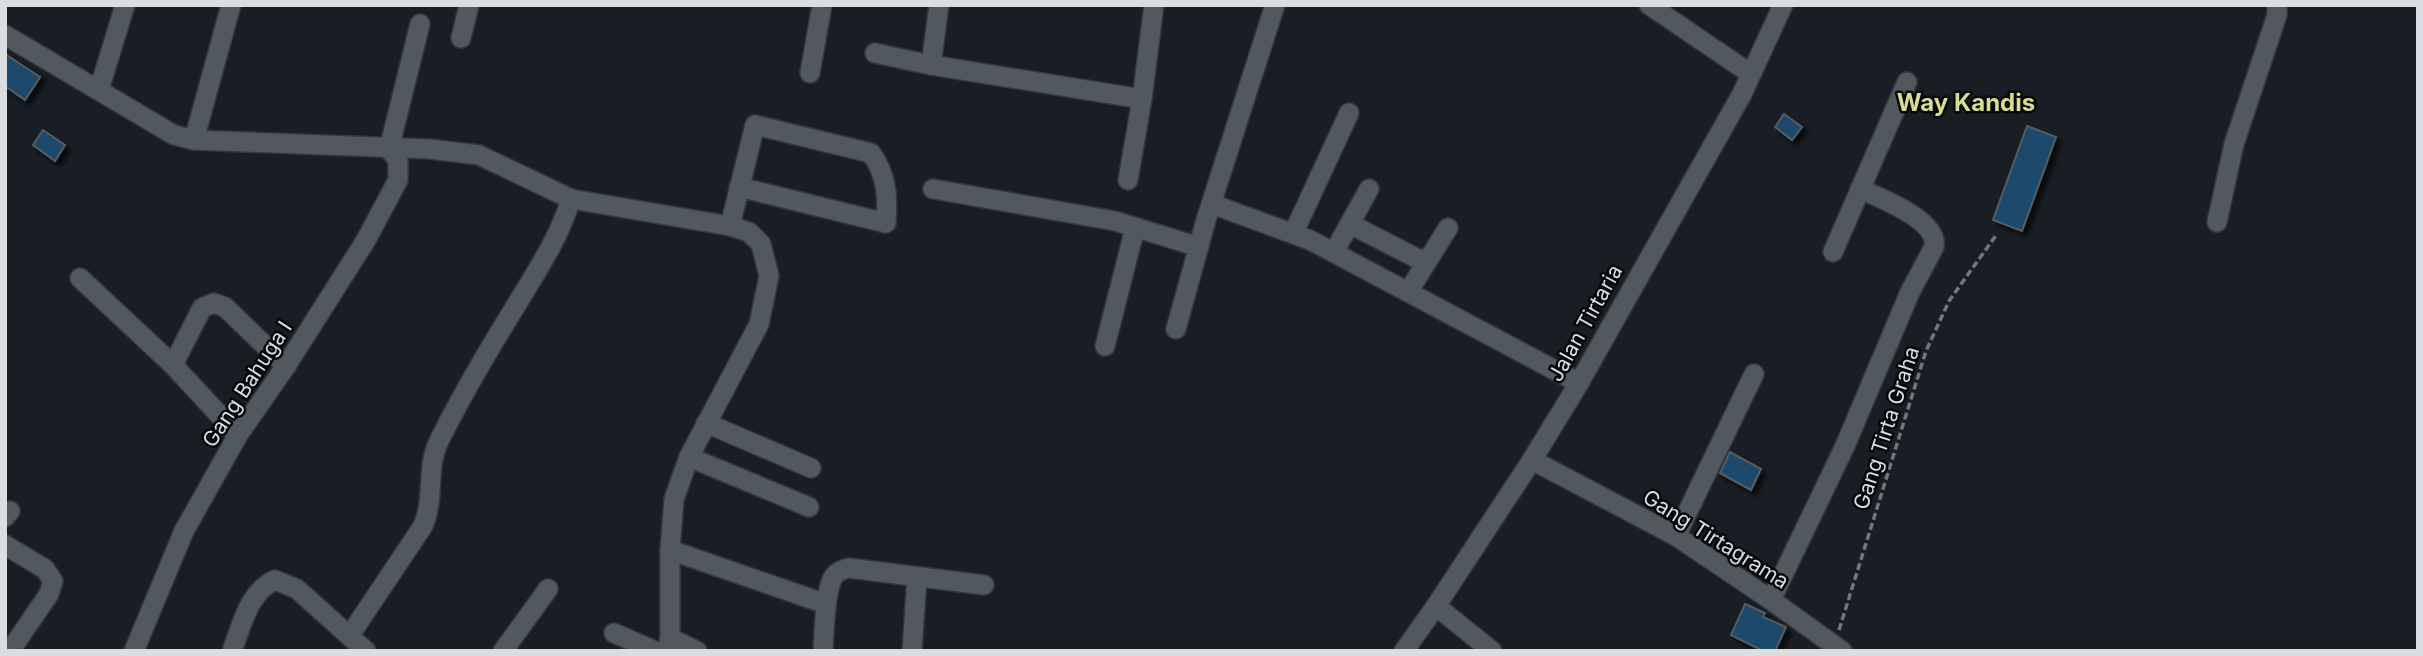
<svg xmlns="http://www.w3.org/2000/svg" width="2423" height="656" font-family="Inter,sans-serif">
	<style>
		.building { fill: #1a486c; stroke: #555c62; stroke-width: 2; filter: url(#shadow) }
		.lines { fill: none; stroke-linecap: round; stroke-linejoin: round }
		.minor-casing { stroke: #33373b; stroke-width: 22 }
		.path { stroke: #72777b; stroke-width: 3.5; stroke-dasharray: 7 3.5; stroke-linecap: butt }
		.minor { stroke: #51585e; stroke-width: 19 }
		.labels { text-anchor: middle; dominant-baseline: central; stroke-width: 5; stroke-linejoin: round; paint-order: stroke }
		.street-label { font-size: 21px; fill: #dadee1; stroke: #06080a }
		.quarter-label { font-size: 24px; font-weight: bold; fill: #d8dd8f; stroke: #06080a }
	</style>
	<defs>
		<filter id="shadow"><feDropShadow dx="5" dy="5" stdDeviation="2" flood-color="#0009"/></filter>
	</defs>
	<rect width="100%" height="100%" fill="#181e23"/>
	<g class="building">
		<polygon points="5,54 40,77 25,100 5,86"/>
		<polygon points="1784,114 1802,127 1792,140 1775,127"/>
		<polygon points="2027,126 2056,137 2022,231 1993,220"/>
		<polygon points="43,130 65,145 55,161 33,145"/>
		<polygon points="1730,452 1761,469 1751,490 1720,473"/>
		<polygon points="1745,604 1765,613 1763,617 1786,627 1775,651 1763,651 1731,635"/>
	</g>
	<g class="lines">
		<g class="minor-casing">
			<g id="minor">
				<polyline points="939,5 931,65 1142,99"/>
				<polyline points="1649,5 1751,74"/>
				<polyline points="5,35 174,135 194,140 429,149 479,155 571,199 730,226 749,232 761,244 769,276 759,324 689,457 674,499 670,550 670,638 667,651"/>
				<polyline points="461,38 469,5"/>
				<polyline points="875,53 931,65"/>
				<polyline points="810,73 822,5"/>
				<polyline points="99,90 125,5"/>
				<polyline points="194,140 231,5"/>
				<polyline points="1128,180 1142,99 1154,5"/>
				<polyline points="933,189 1115,221 1199,247"/>
				<polyline points="1212,204 1310,240 1579,383"/>
				<polyline points="2217,222 2234,144 2277,15 2277,5"/>
				<polyline points="1350,224 1426,263"/>
				<path d="M730 226 755 125 871 153C887 175 888 197 886 223L739 187"/>
				<polyline points="1294,232 1349,113"/>
				<polyline points="1334,252 1369,189"/>
				<polyline points="1833,252 1907,82"/>
				<polyline points="80,278 173,365 238,435"/>
				<polyline points="1408,292 1448,228"/>
				<polyline points="1176,329 1206,220 1275,5"/>
				<polyline points="1105,346 1135,228"/>
				<polyline points="173,365 202,308 214,303 225,307 286,366"/>
				<polyline points="706,423 811,468"/>
				<polyline points="689,457 809,507"/>
				<polyline points="1532,460 1676,536 1771,600 1842,651"/>
				<polyline points="5,517 10,511"/>
				<polyline points="1676,536 1754,374"/>
				<polyline points="5,545 45,569 53,581 49,594 10,651"/>
				<polyline points="670,550 826,604"/>
				<path d="M1771 600 1845 446 1910 292 1934 247C1939 220 1880 198 1860 189"/>
				<polyline points="1436,606 1492,651"/>
				<polyline points="614,633 655,651"/>
				<path d="M350 635 423 526C435 499 426 470 438 443 460 398 486 354 512 312 534 275 558 241 571 199"/>
				<polyline points="670,638 697,651"/>
				<path d="M233 648C243 622 249 592 275 580L297 589 366 651"/>
				<polyline points="134,651 184,531 238,435 286,366 366,240 398,180 398,160 389,149 420,24"/>
				<polyline points="503,651 548,589"/>
				<path d="M823 651C824 634 825 588 834 576 838 571 844 569 849 568L984 585"/>
				<polyline points="912,651 917,577"/>
				<polyline points="1404,651 1436,606 1532,460 1579,383 1742,94 1783,5"/>
			</g>
		</g>
		<polyline class="path" points="1839,630 1926,351 1949,301 1997,234"/>
		<use href="#minor" class="minor"/>
	</g>
	<g class="labels">
		<g class="street-label">
			<text transform="translate(1585 323) rotate(-61)">Jalan Tirtaria</text>
			<text transform="translate(247 384) rotate(-57)">Gang Bahuga I</text>
			<text transform="translate(1886 428) rotate(-72)">Gang Tirta Graha</text>
			<text transform="translate(1716 539) rotate(32)">Gang Tirtagrama</text>
		</g>
		<g class="quarter-label">
			<text x="1966" y="102">Way Kandis</text>
		</g>
	</g>
	<rect width="2423" height="656" fill="none" stroke="#dadee1" stroke-width="14"/>
</svg>
